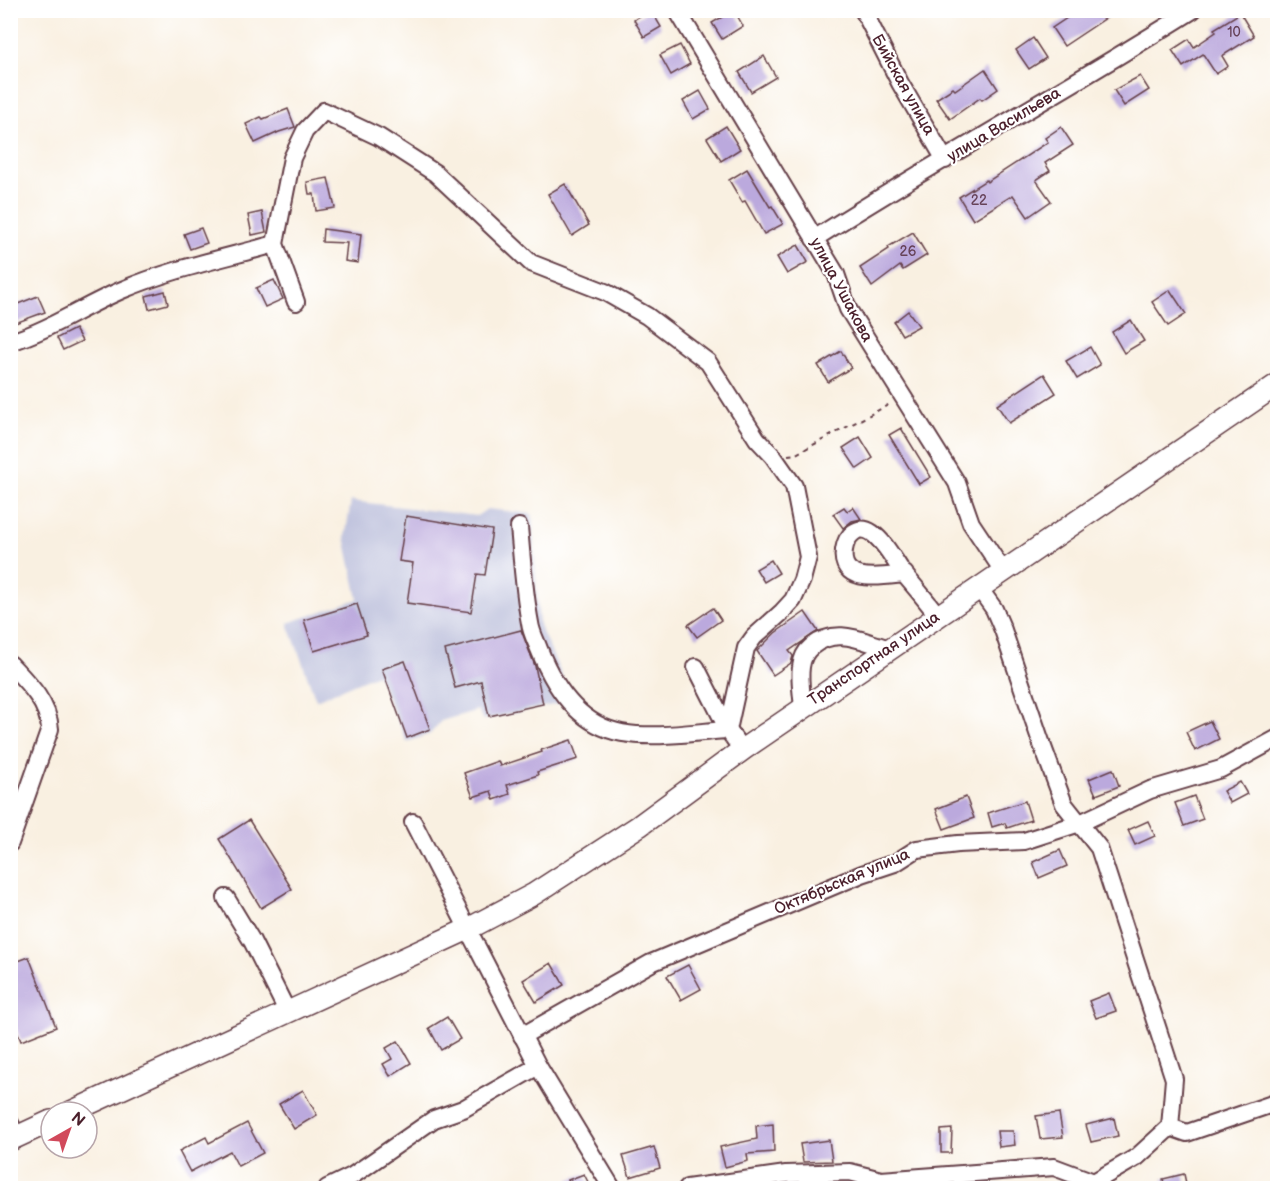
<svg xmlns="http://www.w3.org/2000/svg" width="1288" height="1199" font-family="'Balsamiq Sans',sans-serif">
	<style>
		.industrial { fill: #bfc2dd }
		.building { fill: #bba9dd }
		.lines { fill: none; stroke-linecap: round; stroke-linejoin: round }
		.minor-casing { stroke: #643e46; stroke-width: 20 }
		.major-casing { stroke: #643e46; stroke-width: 24 }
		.path { stroke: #643e46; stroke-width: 2; stroke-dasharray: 4.5 4.5; stroke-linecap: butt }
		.minor { stroke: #fff; stroke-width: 16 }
		.major { stroke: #fff; stroke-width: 21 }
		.labels { text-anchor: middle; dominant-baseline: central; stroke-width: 4.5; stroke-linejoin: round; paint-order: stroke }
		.number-label { font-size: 14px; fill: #664258 }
		.street-label { font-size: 16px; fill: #4a1f2b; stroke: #fff }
	</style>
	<rect width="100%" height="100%" fill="#fff"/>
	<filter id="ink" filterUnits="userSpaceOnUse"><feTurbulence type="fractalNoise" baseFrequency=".0167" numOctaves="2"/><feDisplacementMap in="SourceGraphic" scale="12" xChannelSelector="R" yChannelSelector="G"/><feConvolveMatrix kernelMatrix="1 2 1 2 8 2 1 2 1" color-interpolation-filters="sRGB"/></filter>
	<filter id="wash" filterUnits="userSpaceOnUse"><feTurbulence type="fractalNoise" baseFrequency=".008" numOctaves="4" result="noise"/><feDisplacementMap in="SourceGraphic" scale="24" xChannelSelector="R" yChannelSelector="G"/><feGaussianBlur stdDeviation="1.35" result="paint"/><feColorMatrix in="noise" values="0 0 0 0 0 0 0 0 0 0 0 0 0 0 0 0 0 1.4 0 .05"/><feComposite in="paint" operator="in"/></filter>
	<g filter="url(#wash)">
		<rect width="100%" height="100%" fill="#f9f0e1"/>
		<polygon class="industrial" points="351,501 477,516 487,509 532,514 539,625 569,691 562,703 483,720 478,710 441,721 430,734 407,742 377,674 316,700 288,623 358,599 345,537"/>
		<g id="blocks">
			<g class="building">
				<polygon points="649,10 651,10 661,27 644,37 634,20"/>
				<polygon points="734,10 743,26 722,39 712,23"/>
				<polygon points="1079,10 1118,10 1064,46 1052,28"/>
				<polygon points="1240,13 1254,36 1222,56 1228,66 1216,74 1203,54 1183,67 1172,50 1189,39 1194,47 1216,32 1214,29"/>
				<polygon points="1033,38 1046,58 1029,69 1016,50"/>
				<polygon points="680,45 690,64 671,75 660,55"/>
				<polygon points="764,56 776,77 751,92 739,72"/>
				<polygon points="985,69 998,89 982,100 980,98 950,119 936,99 953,88 955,90"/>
				<polygon points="1140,76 1149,90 1124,106 1114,90"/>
				<polygon points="700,91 710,109 693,119 683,101"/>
				<polygon points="288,109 295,127 279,132 255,143 246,124 261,117 263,119"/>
				<polygon points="726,126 740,149 721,161 707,138"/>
				<polygon points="1061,127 1073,145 1045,163 1050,171 1036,180 1051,201 1028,217 1013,195 973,220 959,197 986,180 987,182 1048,142 1045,138"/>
				<polygon points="747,169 770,207 772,206 783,224 764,234 745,201 742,202 729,180"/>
				<polygon points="328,178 335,208 316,211 314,194 309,194 307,182"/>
				<polygon points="565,184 589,225 572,236 548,194"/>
				<polygon points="262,212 266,232 252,235 248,215"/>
				<polygon points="201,228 207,243 190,249 184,234"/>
				<polygon points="323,229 361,234 358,263 345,261 347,243 322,242"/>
				<polygon points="913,232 927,255 903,270 900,266 872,287 860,268 889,249 888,247"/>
				<polygon points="798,245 808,262 787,274 777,257"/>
				<polygon points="274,280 283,299 265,307 256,288"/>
				<polygon points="1170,290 1186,314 1168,326 1152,302"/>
				<polygon points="165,291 168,304 149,309 146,296"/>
				<polygon points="38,296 45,312 10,325 10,307"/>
				<polygon points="908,311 919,326 902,335 894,322"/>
				<polygon points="1131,320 1144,341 1124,353 1112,332"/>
				<polygon points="75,329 82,341 63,350 57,338"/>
				<polygon points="1090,347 1100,365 1077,379 1066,361"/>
				<polygon points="841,351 851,368 828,382 818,365"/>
				<polygon points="1044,374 1056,393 1009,423 997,405"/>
				<polygon points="901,428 931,477 919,484 889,435"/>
				<polygon points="860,437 873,458 857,469 843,448"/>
				<polygon points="844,507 847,511 853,507 861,519 852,521 843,528 833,514"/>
				<polygon points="406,516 492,530 485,575 477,574 471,612 407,603 413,563 399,561"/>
				<polygon points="771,560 779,573 764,582 756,569"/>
				<polygon points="357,604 367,635 314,651 304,620"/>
				<polygon points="713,608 721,620 697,637 688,625"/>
				<polygon points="805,612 818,631 789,651 793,656 791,663 773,675 757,651 775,633"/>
				<polygon points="521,630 535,666 543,704 489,716 481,681 455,688 445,650"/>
				<polygon points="405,661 430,729 407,738 382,669"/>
				<polygon points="1210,721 1219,739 1195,751 1186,732"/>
				<polygon points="571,740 578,759 537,772 538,775 507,785 510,794 494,800 491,791 473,797 464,773 498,761 500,766 542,752 541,750"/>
				<polygon points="1113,769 1119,786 1096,795 1089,779"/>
				<polygon points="1240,782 1247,794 1230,803 1223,791"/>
				<polygon points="1194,796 1203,819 1184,826 1175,803"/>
				<polygon points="966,797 974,818 944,829 936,809"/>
				<polygon points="1025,801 1031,820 1007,828 1005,823 992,827 988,813"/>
				<polygon points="249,820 292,889 261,908 219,839"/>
				<polygon points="1148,821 1155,836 1135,845 1128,830"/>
				<polygon points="1060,850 1067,866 1039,878 1033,862"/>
				<polygon points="29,957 56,1027 21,1041 10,1014 10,964"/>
				<polygon points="551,963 564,985 536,1002 523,980"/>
				<polygon points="688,965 701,989 681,1000 667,976"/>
				<polygon points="1109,993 1116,1011 1096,1018 1089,1001"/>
				<polygon points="447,1017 460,1039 441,1050 429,1028"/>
				<polygon points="398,1041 411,1063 390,1076 383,1064 392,1059 386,1048"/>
				<polygon points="303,1090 317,1115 294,1129 279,1104"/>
				<polygon points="1059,1113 1063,1137 1040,1139 1036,1116"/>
				<polygon points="1114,1118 1118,1136 1091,1142 1086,1125"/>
				<polygon points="247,1123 263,1153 238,1166 230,1151 190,1172 179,1151 206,1137 209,1143"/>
				<polygon points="773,1124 774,1152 747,1154 748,1161 725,1167 720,1147 757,1139 756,1126"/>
				<polygon points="952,1129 951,1153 941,1153 941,1130"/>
				<polygon points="997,1131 1013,1131 1015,1145 999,1147"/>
				<polygon points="829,1140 832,1161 803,1162 800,1144"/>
				<polygon points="654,1147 660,1168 630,1177 623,1156"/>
				<polygon points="584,1174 591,1188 572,1188 568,1180"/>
				<polygon points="1184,1174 1187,1188 1165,1188 1163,1179"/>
			</g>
		</g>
	</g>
	<g filter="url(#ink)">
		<use href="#blocks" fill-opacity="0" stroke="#643e46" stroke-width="1.5"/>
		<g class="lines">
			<g class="minor-casing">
				<g id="minor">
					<polyline points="677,10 836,274 848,309 957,483 971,523 1003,571"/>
					<polyline points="863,10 900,83 945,160"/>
					<path d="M814 239C939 159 1068 89 1193 10"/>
					<polyline points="296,302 275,244 292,158 305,131 324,111 379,137 435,173 531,263 605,292 647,316 708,362 757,439 773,456 794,486 808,557 802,580 793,600 782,612 754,637 746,648 728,730"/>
					<path d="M10 342C50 330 84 306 122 290 171 269 225 258 275 244"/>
					<path d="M519 527C522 559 524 592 530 623 531 632 536 641 539 649 554 687 579 725 622 733 656 739 694 732 728 730L742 750"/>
					<path d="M905 574C884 576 839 586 844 550 846 536 858 523 872 533 885 542 894 560 903 573 915 587 927 601 938 616"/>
					<polyline points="979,588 994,609 1003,630 1040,739 1064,804 1099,848 1174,1079 1170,1127 1137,1157 1094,1182 1096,1188"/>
					<path d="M10 664C28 683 48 702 50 729L10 843"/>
					<polyline points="696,667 728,730"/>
					<path d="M803 708C802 695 799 680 801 667 802 658 805 652 811 647 837 626 861 641 890 649"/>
					<polyline points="413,822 538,1066 612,1188"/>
					<polyline points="226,898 252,941 288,1013"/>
					<polyline points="522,1036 651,963 862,874 895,863 917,849 958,844 1024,841 1080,823 1150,790 1221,769 1278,738"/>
					<polyline points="10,1123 16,1137"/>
					<polyline points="1170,1127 1187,1133 1278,1102"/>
					<polyline points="327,1188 352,1176 434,1119 463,1109 538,1066"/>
					<polyline points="687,1188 786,1174 850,1172 881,1180 1054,1167 1094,1182"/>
				</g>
			</g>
			<g class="major-casing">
				<g id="major">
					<polyline points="71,1112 468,929 534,894 639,826 745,748 1278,384"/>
					<polyline points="10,1140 51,1121"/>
				</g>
			</g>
			<polyline class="path" points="788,455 796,454 890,404"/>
			<use href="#minor" class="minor"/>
			<use href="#major" class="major"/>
		</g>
	</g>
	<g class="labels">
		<g class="number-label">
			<text x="1234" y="32">10</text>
			<text x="979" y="200">22</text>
			<text x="908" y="251">26</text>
		</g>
		<g class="street-label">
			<text transform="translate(903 85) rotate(61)">Бийская улица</text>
			<text transform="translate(1004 125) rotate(-31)">улица Васильева</text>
			<text transform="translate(841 290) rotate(62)">улица Ушакова</text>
			<text transform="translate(874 659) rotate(-34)">Транспортная улица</text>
			<text transform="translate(842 882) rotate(-23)">Октябрьская улица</text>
		</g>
	</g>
	<rect width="1288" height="1199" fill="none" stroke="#fff" stroke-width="36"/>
	<g transform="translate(69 1130) rotate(40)"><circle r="28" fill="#ffffff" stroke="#b7a5aa" stroke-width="1.5"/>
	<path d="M0-4.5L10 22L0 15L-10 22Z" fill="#d1495b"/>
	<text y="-9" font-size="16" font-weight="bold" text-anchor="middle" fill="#4a1f2b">N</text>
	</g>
</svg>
